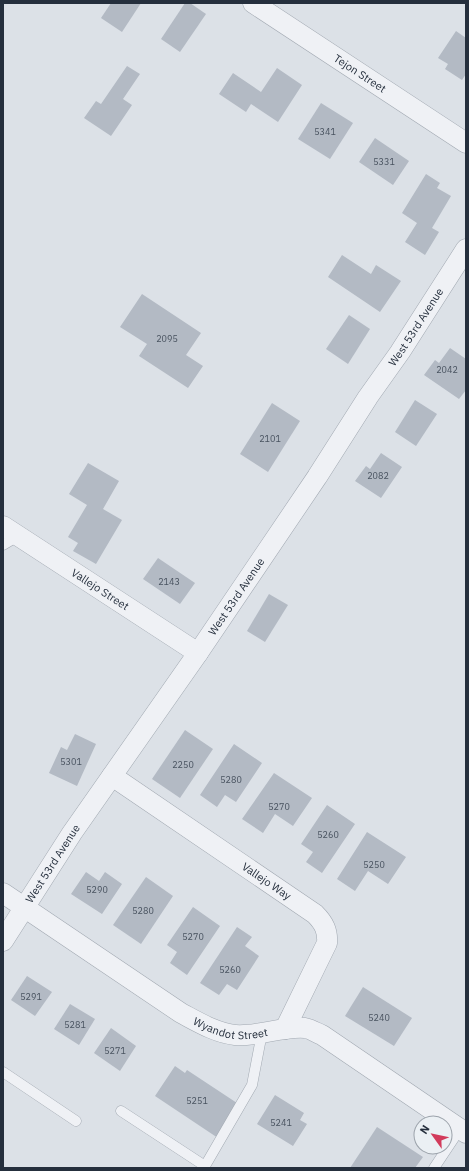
<svg xmlns="http://www.w3.org/2000/svg" width="469" height="1171" font-family="'IBM Plex Sans',sans-serif">
	<style>
		.building { fill: #b3bac4 }
		.lines { fill: none; stroke-linecap: round; stroke-linejoin: round }
		.lane-casing { stroke: #a1a8b1; stroke-width: 11 }
		.street-casing { stroke: #a1a8b1; stroke-width: 21 }
		.lane { stroke: #eff1f5; stroke-width: 10 }
		.street { stroke: #eff1f5; stroke-width: 20 }
		.labels { text-anchor: middle; dominant-baseline: central; stroke-width: 3.5; stroke-linejoin: round; paint-order: stroke }
		.number-label { font-size: 9px; fill: #48525f }
		.street-label { font-size: 11px; fill: #252f3d; stroke: #ebf0f4 }
	</style>
	<rect width="100%" height="100%" fill="#dce1e7"/>
	<g class="building">
		<polygon points="111,3 141,3 122,32 101,18"/>
		<polygon points="185,3 190,3 206,14 180,52 161,39"/>
		<polygon points="456,31 466,38 466,74 462,80 445,69 448,64 438,58"/>
		<polygon points="127,66 140,74 123,99 132,105 111,136 84,118 96,101 101,104"/>
		<polygon points="277,68 302,85 278,122 251,104 246,112 219,94 233,73 261,92"/>
		<polygon points="321,103 353,123 330,159 298,139"/>
		<polygon points="375,138 409,161 393,185 359,162"/>
		<polygon points="426,174 440,183 437,188 451,196 432,228 439,232 425,255 405,242 417,223 402,213"/>
		<polygon points="342,255 371,274 376,265 401,281 380,312 328,277"/>
		<polygon points="142,294 201,333 186,355 203,366 188,388 139,356 147,344 120,327"/>
		<polygon points="349,315 370,329 348,364 326,349"/>
		<polygon points="450,348 466,359 466,390 459,399 424,375 435,360 439,363"/>
		<polygon points="415,400 437,414 416,446 395,432"/>
		<polygon points="272,403 300,421 268,472 240,454"/>
		<polygon points="381,453 402,467 381,498 355,481 366,466 370,469"/>
		<polygon points="88,463 119,481 103,509 122,520 96,564 73,551 78,543 68,537 87,505 69,494"/>
		<polygon points="158,558 195,583 180,604 143,579"/>
		<polygon points="269,594 288,605 265,642 247,631"/>
		<polygon points="185,730 213,749 180,798 152,779"/>
		<polygon points="75,734 96,744 77,786 49,773 61,747 67,750"/>
		<polygon points="234,744 262,763 236,802 225,795 217,807 200,795"/>
		<polygon points="274,773 312,798 293,826 275,814 263,833 242,819"/>
		<polygon points="327,805 355,824 322,873 306,862 313,852 301,844"/>
		<polygon points="367,832 406,857 388,884 368,871 355,891 337,879"/>
		<polygon points="86,872 99,881 105,872 122,884 102,914 71,894"/>
		<polygon points="146,877 173,896 141,944 113,925"/>
		<polygon points="193,907 220,926 187,975 170,963 177,952 167,945"/>
		<polygon points="237,927 252,937 245,946 259,956 237,990 227,984 219,995 200,983"/>
		<polygon points="27,976 52,992 35,1016 11,1000"/>
		<polygon points="363,987 412,1018 394,1046 345,1016"/>
		<polygon points="70,1004 95,1019 79,1045 54,1029"/>
		<polygon points="111,1028 136,1046 120,1071 94,1053"/>
		<polygon points="175,1066 185,1073 187,1070 240,1105 218,1138 155,1096"/>
		<polygon points="275,1095 304,1113 300,1120 307,1124 293,1146 257,1124"/>
		<polygon points="377,1127 423,1157 415,1168 350,1168"/>
	</g>
	<g class="lines">
		<g class="lane-casing">
			<g id="lane">
				<polyline points="3,545 18,536"/>
				<polyline points="3,1072 76,1121"/>
				<polyline points="121,1111 205,1166 252,1085 262,1033"/>
				<polyline points="434,1168 460,1129"/>
			</g>
		</g>
		<g class="street-casing">
			<g id="street">
				<path id="s1" d="M253 3 466 143"/>
				<path id="s2" d="M3 526 198 653"/>
				<path id="s3" d="M112 776 315 914C324 923 328 931 327 943L285 1029"/>
				<path id="s4" d="M3 893 181 1013C198 1022 216 1033 235 1035 258 1037 282 1026 305 1028 311 1029 317 1033 322 1035L466 1133"/>
				<path id="s5" d="M3 941 72 833 198 653 317 477 368 397 400 352 466 249"/>
			</g>
		</g>
		<use href="#lane" class="lane"/>
		<use href="#street" class="street"/>
	</g>
	<g class="labels">
		<g class="number-label">
			<text x="325" y="131">5341</text>
			<text x="384" y="161">5331</text>
			<text x="167" y="338">2095</text>
			<text x="447" y="369">2042</text>
			<text x="270" y="438">2101</text>
			<text x="378" y="475">2082</text>
			<text x="169" y="581">2143</text>
			<text x="71" y="761">5301</text>
			<text x="183" y="764">2250</text>
			<text x="231" y="779">5280</text>
			<text x="279" y="806">5270</text>
			<text x="328" y="834">5260</text>
			<text x="374" y="864">5250</text>
			<text x="97" y="889">5290</text>
			<text x="143" y="910">5280</text>
			<text x="193" y="936">5270</text>
			<text x="230" y="969">5260</text>
			<text x="31" y="996">5291</text>
			<text x="379" y="1017">5240</text>
			<text x="75" y="1024">5281</text>
			<text x="115" y="1050">5271</text>
			<text x="197" y="1100">5251</text>
			<text x="281" y="1122">5241</text>
		</g>
		<g class="street-label">
			<text stroke="none"><textPath href="#s1" startOffset="128">Tejon Street</textPath></text>
			<text stroke="none"><textPath href="#s5" startOffset="740">West 53rd Avenue</textPath></text>
			<text stroke="none"><textPath href="#s2" startOffset="116">Vallejo Street</textPath></text>
			<text stroke="none"><textPath href="#s5" startOffset="416">West 53rd Avenue</textPath></text>
			<text stroke="none"><textPath href="#s5" startOffset="92">West 53rd Avenue</textPath></text>
			<text stroke="none"><textPath href="#s3" startOffset="187">Vallejo Way</textPath></text>
			<text stroke="none"><textPath href="#s4" startOffset="268">Wyandot Street</textPath></text>
		</g>
	</g>
	<rect width="469" height="1171" fill="none" stroke="#252f3d" stroke-width="8"/>
	<g transform="translate(433 1135) rotate(303)"><circle r="19" fill="#ebf0f4" stroke="#9ca3ab"/>
	<path d="M0-3L7 15L0 10L-7 15Z" fill="#d23b5b"/>
	<text y="-6" font-size="11" font-weight="bold" text-anchor="middle" fill="#252f3d">N</text>
	</g>
</svg>
